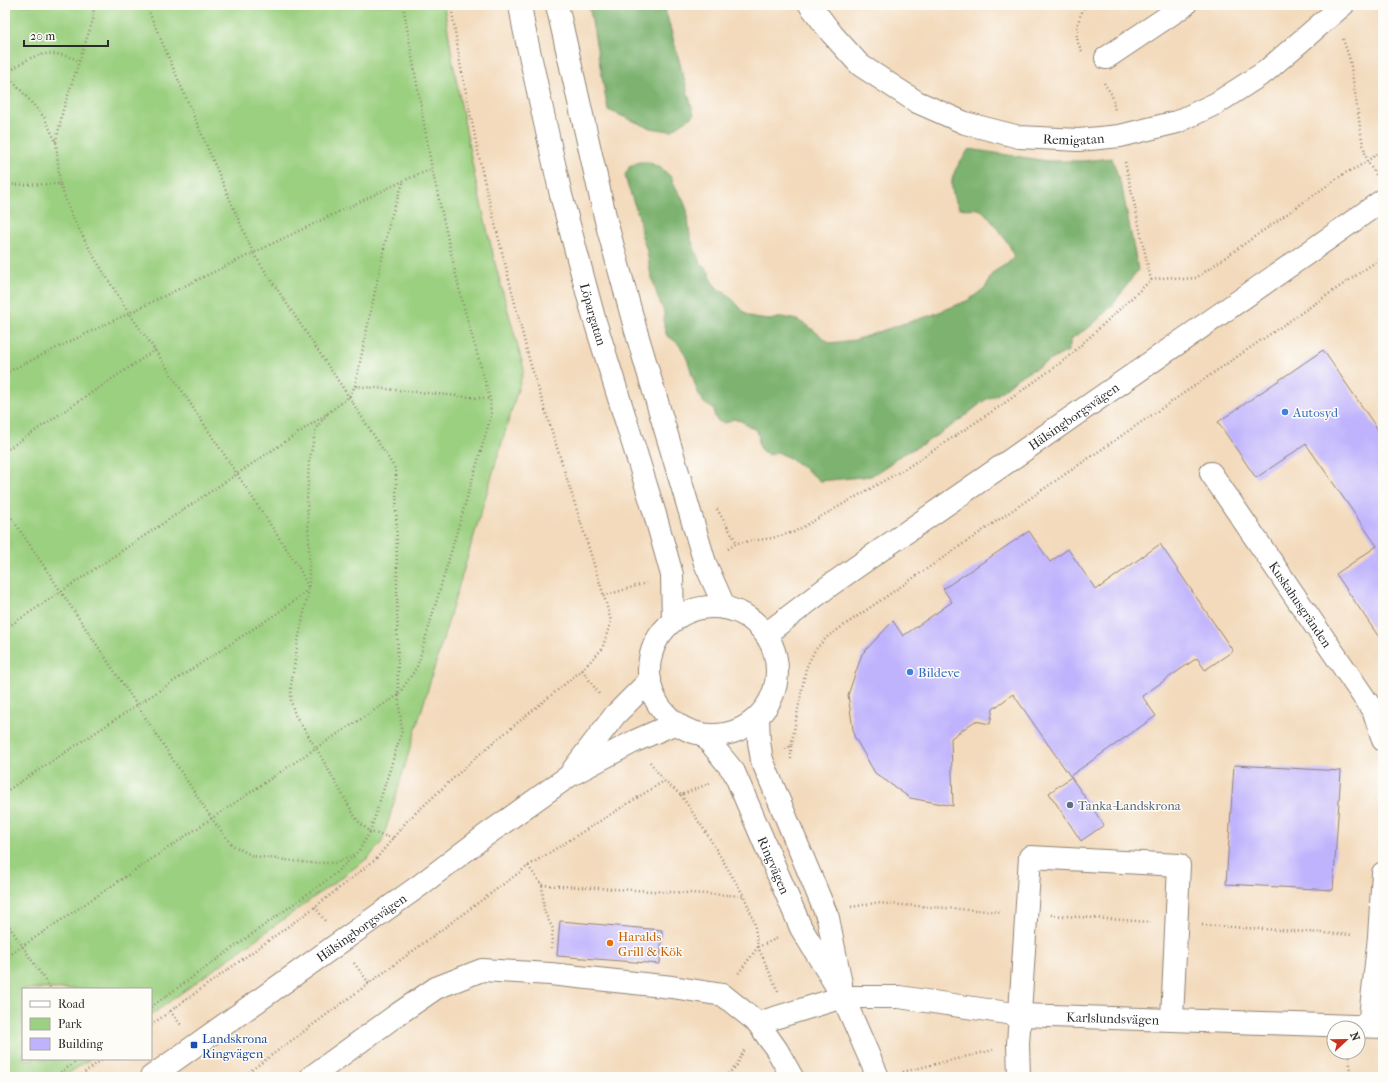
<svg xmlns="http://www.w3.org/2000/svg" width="1388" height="1082" font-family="'IM FELL French Canon',serif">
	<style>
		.green { fill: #9cd081; stroke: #647e56 }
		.forest { fill: #7db26f; stroke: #546e4d }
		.building { fill: #c0b3fd }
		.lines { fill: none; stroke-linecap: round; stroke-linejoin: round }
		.minor-casing { stroke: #8f8274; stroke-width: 24 }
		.major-casing { stroke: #8f8274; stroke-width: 24 }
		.path { stroke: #8f8274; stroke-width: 2.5; stroke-dasharray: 1 3; stroke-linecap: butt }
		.minor { stroke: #fff; stroke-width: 22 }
		.major { stroke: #fff; stroke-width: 22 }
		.shop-dot { fill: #3f7fe0; stroke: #fdfcf7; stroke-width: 1.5 }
		.service-dot { fill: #5c6f8a; stroke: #fdfcf7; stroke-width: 1.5 }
		.food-dot { fill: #e8710a; stroke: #fdfcf7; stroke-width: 1.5 }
		.transit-dot { fill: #1a4fb4; stroke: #fdfcf7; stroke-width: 1.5 }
		.labels { text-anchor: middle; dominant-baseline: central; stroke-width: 3; stroke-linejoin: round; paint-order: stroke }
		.street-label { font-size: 13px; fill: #2b2b2b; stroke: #fdfcf7 }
		.shop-label { font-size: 13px; fill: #366cbe; stroke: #fdfcf7; text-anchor: start }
		.service-label { font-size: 13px; fill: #4e5e75; stroke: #fdfcf7; text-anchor: start }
		.food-label { font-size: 13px; fill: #c56008; stroke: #fdfcf7; text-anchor: start }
		.transit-label { font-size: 13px; fill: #164399; stroke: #fdfcf7; text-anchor: start }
	</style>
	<rect width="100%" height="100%" fill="#fdfcf7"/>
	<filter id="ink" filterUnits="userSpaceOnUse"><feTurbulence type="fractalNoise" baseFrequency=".025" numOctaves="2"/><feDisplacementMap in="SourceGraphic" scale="8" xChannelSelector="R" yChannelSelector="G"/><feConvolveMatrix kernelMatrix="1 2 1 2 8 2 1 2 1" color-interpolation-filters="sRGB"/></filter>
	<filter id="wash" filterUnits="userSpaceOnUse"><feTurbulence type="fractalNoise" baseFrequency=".012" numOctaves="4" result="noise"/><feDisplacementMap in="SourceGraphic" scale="16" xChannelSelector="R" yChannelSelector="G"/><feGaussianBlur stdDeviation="0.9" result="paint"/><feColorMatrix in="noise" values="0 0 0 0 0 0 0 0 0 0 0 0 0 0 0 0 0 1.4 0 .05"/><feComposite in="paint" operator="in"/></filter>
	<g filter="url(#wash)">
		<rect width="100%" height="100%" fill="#f3dabc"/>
		<polygon class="green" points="5,5 444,5 453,63 475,178 496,267 524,369 382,842 368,858 151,1015 151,989 23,989 23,1059 90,1059 63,1077 5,1077"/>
		<g class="forest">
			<polygon points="589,5 664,5 694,115 671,131 650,128 608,110"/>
			<path d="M969 149 1047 161H1083L1112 158 1122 188 1138 270 1111 307 1091 326 1072 338 1068 351 1019 377 997 395 985 400 960 420 939 434 923 444 896 458 891 463 871 476 820 481C807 470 794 459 777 452L770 455 762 451 758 443 759 437 757 431 741 421 733 419 726 423 719 422 715 418 714 409C710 407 704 404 702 400 689 380 692 347 667 336L664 327V312L658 298 650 271 647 251 641 233 639 217 628 187 625 175 630 166 639 162H648L661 168 671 177 676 189 682 197 687 210 690 236 699 261 709 272 712 282 719 290 726 293 732 299 745 313 753 318 770 320 782 317 797 320 808 326 830 343 855 340 899 325 932 315 969 300 986 287 992 273 1008 263 1014 257C1012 253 1011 248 1009 245 1005 239 986 212 981 210 974 207 966 210 959 208 945 181 953 172 969 149Z"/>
		</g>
		<g id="blocks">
			<g class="building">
				<polygon points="1323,350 1383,437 1383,643 1336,574 1377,546 1306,444 1256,478 1218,422"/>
				<polygon points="1029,531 1050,562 1068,549 1096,590 1160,544 1233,651 1205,670 1197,658 1142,696 1156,716 1070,776 1013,694 993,709 990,724 975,721 951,738 953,806 910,798 875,773 854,736 848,695 862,654 893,621 903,636 952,602 943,589"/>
				<polygon points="1234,765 1341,771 1333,890 1226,884"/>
				<polygon points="1071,777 1104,825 1081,841 1049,793"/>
				<polygon points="560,921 662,930 660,964 557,956"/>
			</g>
		</g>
	</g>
	<g filter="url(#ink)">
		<use href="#blocks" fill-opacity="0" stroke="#8f8274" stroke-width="1"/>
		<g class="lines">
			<g class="minor-casing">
				<g id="minor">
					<path id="s1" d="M520 5 524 28 561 195 594 318 654 511 672 575 673 621"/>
					<polyline points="557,5 607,225 636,331 705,563 725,608"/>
					<path id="s2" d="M810 5 832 34 860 65 917 102 965 123 1019 137 1079 140 1120 136 1177 122 1217 103 1265 72 1343 5"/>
					<polyline points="1106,58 1185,5"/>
					<path id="s3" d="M1211 473 1374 712 1383 740"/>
					<polyline points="572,771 615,715 650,680"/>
					<path id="s4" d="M758 1023 843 997H899L1021 1015 1383 1027"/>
					<polyline points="1369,1026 1379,937 1383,873"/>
					<path id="s5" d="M151 1077 419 886 486 835 569 776 635 741 676 723"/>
					<polyline points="311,1077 398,1014 436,988 482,970 550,974 672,987 723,995 758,1023 777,1050 792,1077"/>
					<polyline points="1019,1077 1018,1044 1030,857 1179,865 1172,1019"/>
				</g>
			</g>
			<g class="major-casing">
				<g id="major">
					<circle cx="713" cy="671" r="64"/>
					<path id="s6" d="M766 634 829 586 1295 262 1383 200"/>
					<polyline points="758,717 759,742 762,760 828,918 841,984"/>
					<path id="s7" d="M704 735 734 772 801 928 843 997 878 1077"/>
				</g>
			</g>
			<g class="path">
				<polyline points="451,5 460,63 483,176 529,359 604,596"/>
				<polyline points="1343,39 1350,60 1362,140 1367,161 1377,176"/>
				<path d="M1082 51C1072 35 1078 20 1085 5"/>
				<polyline points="5,72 44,117 56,142 60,184"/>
				<path d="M7 74C32 53 49 48 80 61"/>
				<polyline points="1104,83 1112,95 1115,111"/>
				<polyline points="56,142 63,110 93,20 94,5"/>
				<polyline points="1125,162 1151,280"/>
				<polyline points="5,185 60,184 71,214 94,257 129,313 155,350 299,568 309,589 282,610 5,792"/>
				<polyline points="5,373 253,253 146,5"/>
				<polyline points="355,386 390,220 404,180"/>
				<polyline points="5,451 155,350"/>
				<polyline points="5,508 137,705 212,819 232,845 253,856 310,863 336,863 358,852 370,832 357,820 316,748 295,715 291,701 291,685 298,641 309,589 309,542 307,502 309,462 316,428 328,413"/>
				<polyline points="717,509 737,543"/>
				<polyline points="728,549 737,543 772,538 794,532 908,467 1002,405 1066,359 1151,280 1170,277 1183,279 1196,278 1345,173 1358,167 1383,150"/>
				<polyline points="5,629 328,413 349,397 355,386 490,399"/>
				<polyline points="582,670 599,694"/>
				<polyline points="791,746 791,760"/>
				<polyline points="785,749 791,746 806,668 815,650 827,637 1383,257"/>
				<polyline points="650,762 664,781"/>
				<polyline points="681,795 707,834 744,896 754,921 758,947 738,974"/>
				<polyline points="393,838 370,832 402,731 398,695 417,667 491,416 490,399 461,297 432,169"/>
				<polyline points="528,866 542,885 544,911 553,929 551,948"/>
				<polyline points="542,885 744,896"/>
				<polyline points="315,907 325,921"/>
				<polyline points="851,907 875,903 1002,912"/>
				<polyline points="1051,915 1151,922"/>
				<polyline points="5,920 51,989"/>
				<polyline points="1202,925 1353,935"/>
				<polyline points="5,958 316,748 398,695 396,470 349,397 253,253 405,180 432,169 403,5"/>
				<polyline points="354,963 369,983"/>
				<polyline points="778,991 758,947 778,938"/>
				<polyline points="151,1007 331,877 354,856"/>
				<polyline points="170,1011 181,1025"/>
				<polyline points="151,1025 315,907 376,859 407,821 483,751 582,670 602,649 611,621 604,596 646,583"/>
				<polyline points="1348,1052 1352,1077"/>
				<polyline points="903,1072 993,1050"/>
				<polyline points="54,1077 80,1059"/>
				<polyline points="78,1077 103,1059"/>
				<polyline points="242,1077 528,866 664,781 681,795 710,783"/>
				<polyline points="725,1077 737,1065 745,1048"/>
				<polyline points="1348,1077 1352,1075"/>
			</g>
			<use href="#minor" class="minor"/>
			<use href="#major" class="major"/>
		</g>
	</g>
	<g class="shop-dot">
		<circle cx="1285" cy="412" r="4"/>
		<circle cx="910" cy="672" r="4"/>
	</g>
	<circle class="service-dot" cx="1070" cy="805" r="4"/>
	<circle class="food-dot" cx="610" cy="943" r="4"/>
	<rect class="transit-dot" x="190" y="1041" width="8" height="8" rx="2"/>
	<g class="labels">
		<g class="street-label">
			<text stroke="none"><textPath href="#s2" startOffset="309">Remigatan</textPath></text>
			<text stroke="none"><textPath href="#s1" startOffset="318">Löpargatan</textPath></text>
			<text stroke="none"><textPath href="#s6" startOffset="377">Hälsingborgsvägen</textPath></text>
			<text stroke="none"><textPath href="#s3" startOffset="159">Kuskahusgränden</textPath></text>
			<text stroke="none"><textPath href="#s7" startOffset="149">Ringvägen</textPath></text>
			<text stroke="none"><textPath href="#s5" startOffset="258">Hälsingborgsvägen</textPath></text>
			<text stroke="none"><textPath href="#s4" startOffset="360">Karlslundsvägen</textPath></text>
		</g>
		<g class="shop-label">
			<text x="1293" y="412">Autosyd</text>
			<text x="918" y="672">Bildeve</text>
		</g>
		<g class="service-label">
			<text x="1078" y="805">Tanka-Landskrona</text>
		</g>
		<g class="food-label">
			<text x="618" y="936">Haralds<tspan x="618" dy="15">Grill &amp; Kök</tspan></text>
		</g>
		<g class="transit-label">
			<text x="202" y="1038">Landskrona<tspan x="202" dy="15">Ringvägen</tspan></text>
		</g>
	</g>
	<rect width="1388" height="1082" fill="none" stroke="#fdfcf7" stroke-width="20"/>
	<rect x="22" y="988" width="130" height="72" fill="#fdfcf7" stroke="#a9a8a5"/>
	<rect x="30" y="1001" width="20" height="6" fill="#ffffff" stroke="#a9a8a5"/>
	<text x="58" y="1008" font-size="12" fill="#2b2b2b">Road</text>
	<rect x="30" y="1018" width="20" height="12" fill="#9cd081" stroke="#a9a8a5"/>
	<text x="58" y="1028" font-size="12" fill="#2b2b2b">Park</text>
	<rect x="30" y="1038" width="20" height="12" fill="#c0b3fd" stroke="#a9a8a5"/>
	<text x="58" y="1048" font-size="12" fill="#2b2b2b">Building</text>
	<g transform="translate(1346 1040) rotate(68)"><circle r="19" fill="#fdfcf7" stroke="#a9a8a5"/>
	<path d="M0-3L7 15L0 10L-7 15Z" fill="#c8321e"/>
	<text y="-6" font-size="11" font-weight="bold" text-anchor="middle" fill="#2b2b2b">N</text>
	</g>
	<path d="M24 40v6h84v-6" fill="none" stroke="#2b2b2b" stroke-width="2"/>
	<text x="30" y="40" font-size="12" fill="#2b2b2b" stroke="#fdfcf7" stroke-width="3" paint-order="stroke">20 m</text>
</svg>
